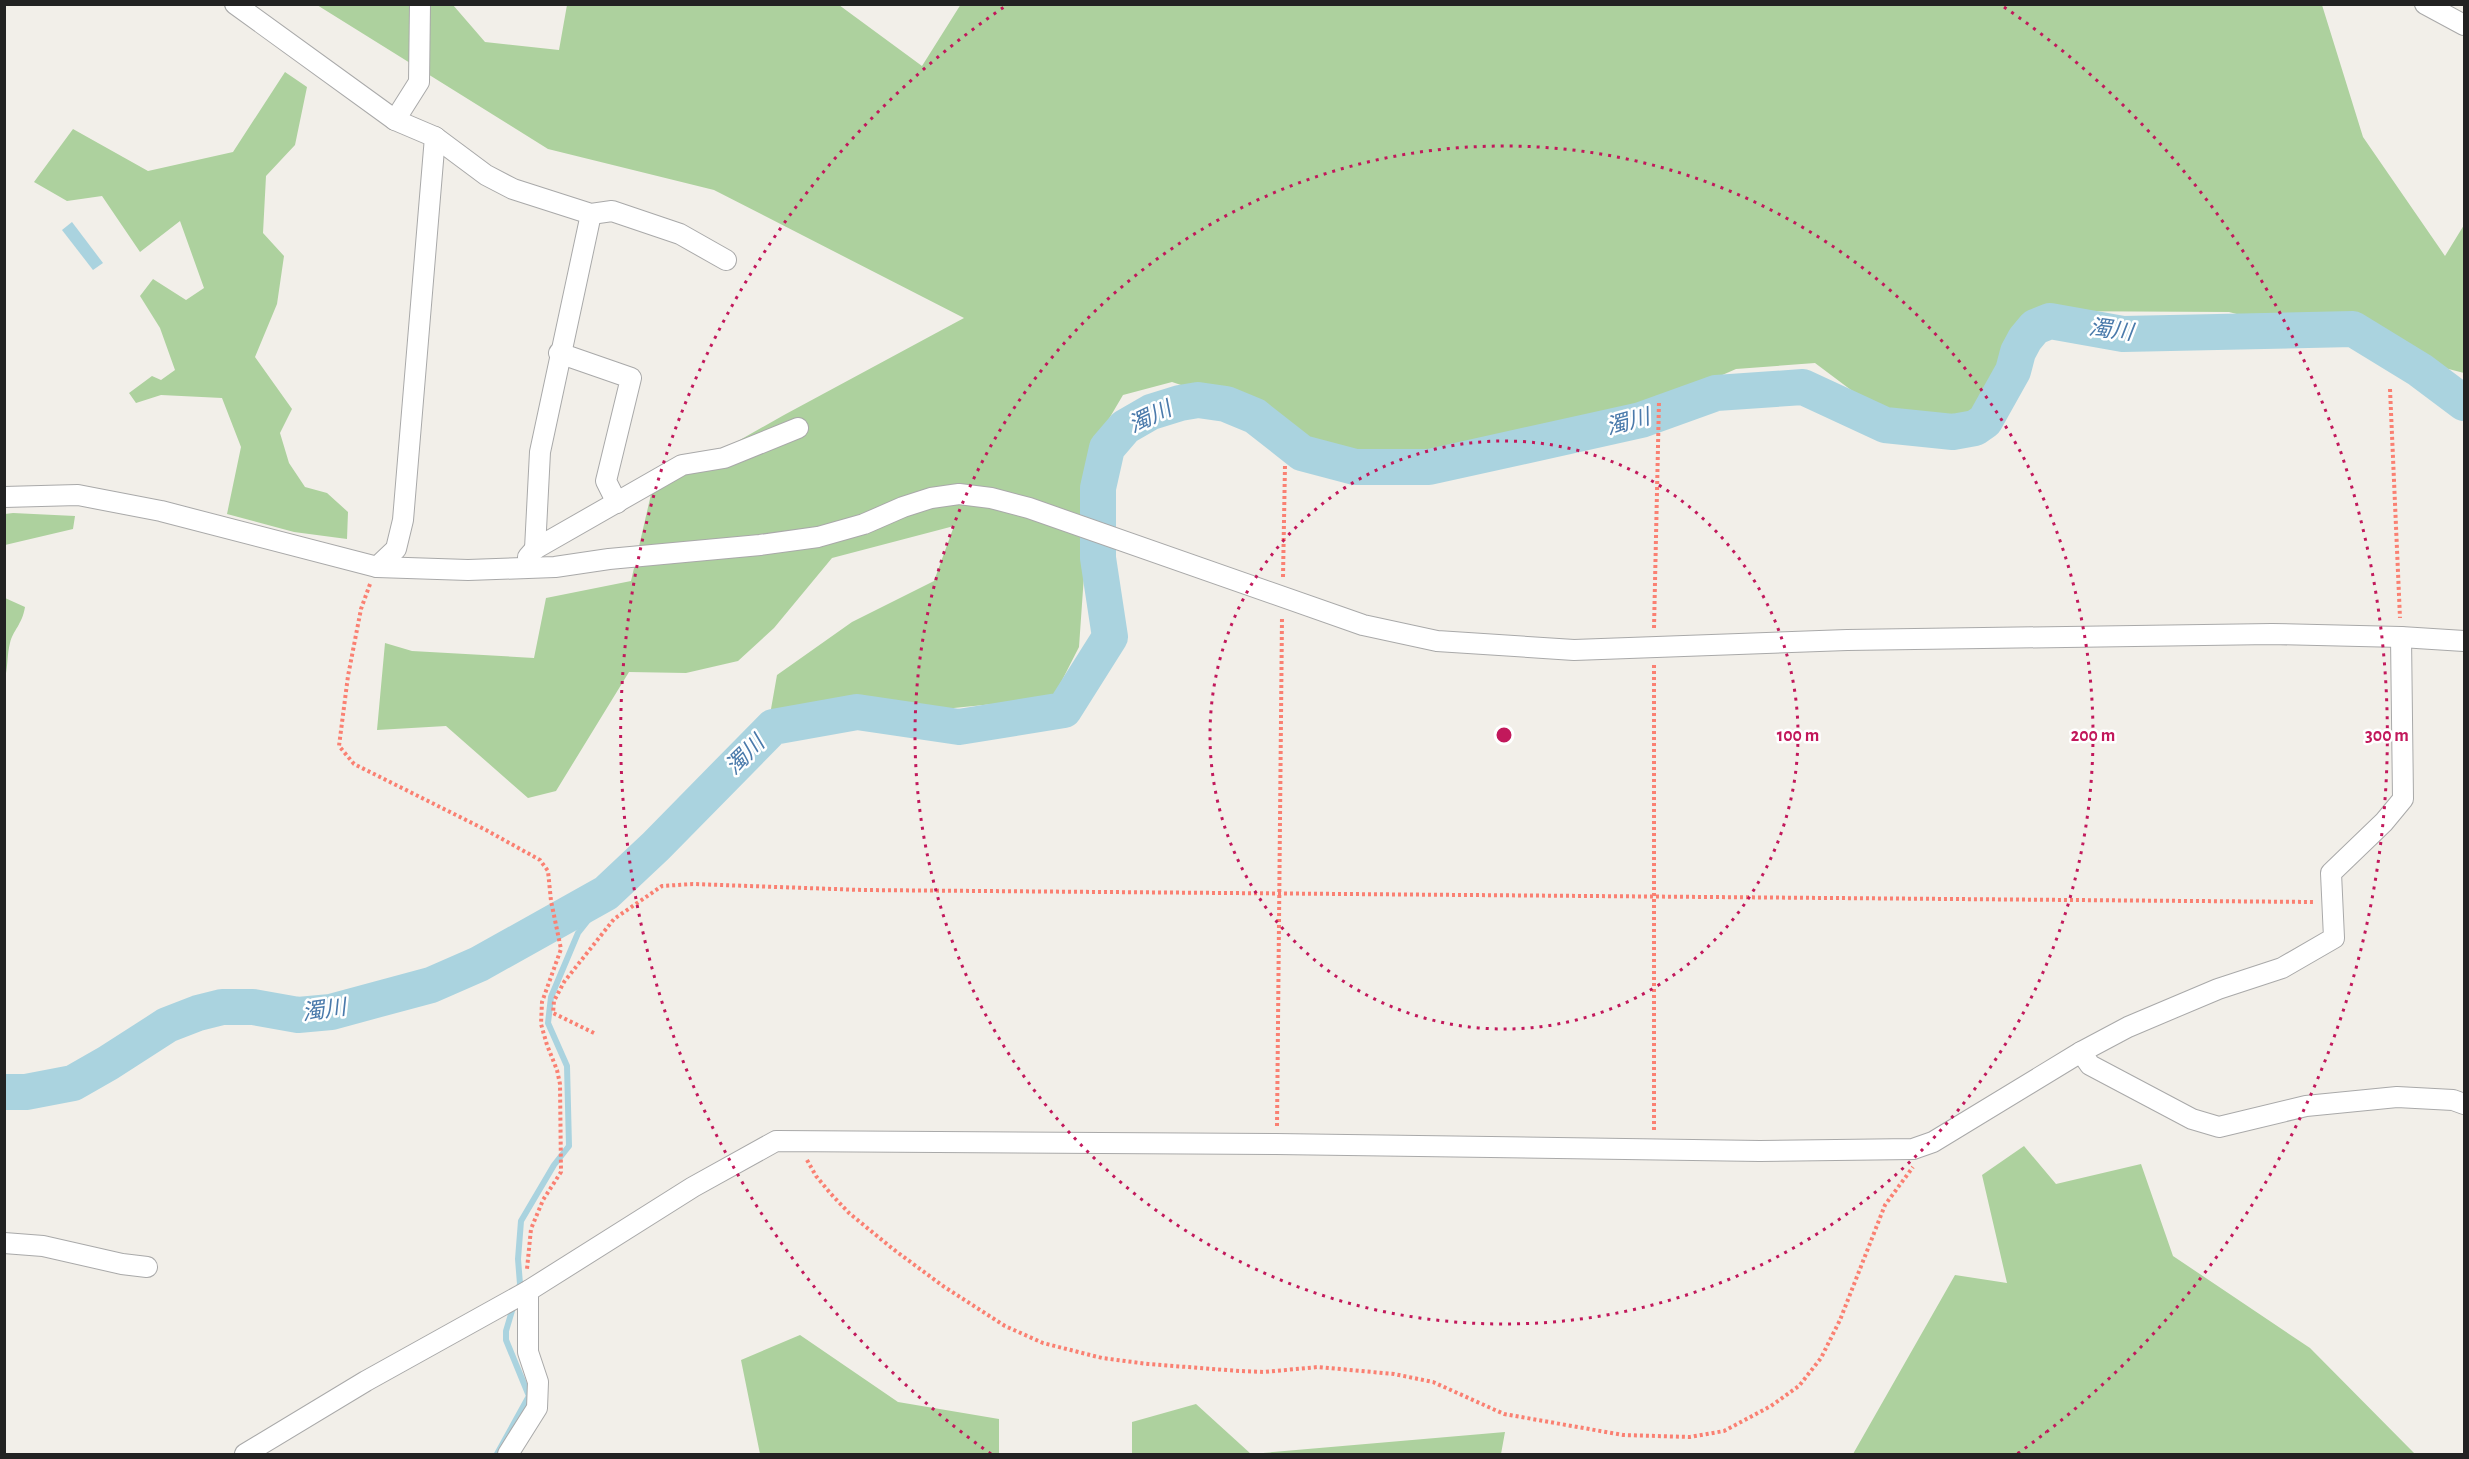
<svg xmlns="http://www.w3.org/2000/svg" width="2469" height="1459" font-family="'Alegreya Sans','Noto Sans JP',sans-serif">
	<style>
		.forest { fill: #add19e }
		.water { fill: #aad3df }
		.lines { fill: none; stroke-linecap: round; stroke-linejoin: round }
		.stream { stroke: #aad3df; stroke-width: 6 }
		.river { stroke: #aad3df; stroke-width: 36 }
		.minor-casing { stroke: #a9a9a9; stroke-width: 22 }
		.path { stroke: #fa8072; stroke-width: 4; stroke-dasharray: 3 3; stroke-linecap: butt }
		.minor { stroke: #fff; stroke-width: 20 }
		.ring { fill: none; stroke: #c2185b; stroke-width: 3; stroke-dasharray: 3 6 }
		.labels { text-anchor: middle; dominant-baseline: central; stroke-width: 5; stroke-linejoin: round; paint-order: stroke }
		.water-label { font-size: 22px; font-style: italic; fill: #4a7aab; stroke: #fff }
		.centre { fill: #c2185b; stroke: #fff; stroke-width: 3 }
		.ring-label { font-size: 18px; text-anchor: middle; font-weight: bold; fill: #c2185b; stroke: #fff; stroke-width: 5; stroke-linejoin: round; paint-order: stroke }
	</style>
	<rect width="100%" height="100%" fill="#f2efe9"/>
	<g class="forest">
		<polygon points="961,4 2322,5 2363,137 2445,256 2464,225 2464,373 2229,312 2040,311 2012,337 1998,378 1980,412 1970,422 1948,426 1887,417 1815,363 1736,369 1640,411 1430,462 1355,463 1305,448 1262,412 1172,382 1123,395 1093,446 1079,647 1053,698 944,709 771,709 777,675 852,622 934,581 954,526 832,558 774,628 738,661 686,673 629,672 556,791 528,798 446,726 377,730 385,643 412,651 534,658 546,598 631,581 652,490 784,415 964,318 714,190 548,149 317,5 453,5 485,42 559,50 567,5 839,5 922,66"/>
		<polygon points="285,72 307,87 295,145 266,176 263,233 284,256 277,304 255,357 292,409 280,433 289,463 305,487 327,493 348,512 347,539 294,532 227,514 241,447 222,398 161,395 136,403 129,393 152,376 161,380 175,370 160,328 140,296 153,279 186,300 204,288 180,221 140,252 102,196 67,201 34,182 73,129 148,171 233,152"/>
		<polygon points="13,513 75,516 73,529 5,545 5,514"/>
		<path d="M5 598 25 607C22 625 13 630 10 643 7 654 8 666 5 678Z"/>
		<polygon points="2024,1146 2056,1184 2141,1164 2173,1256 2310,1348 2415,1454 1853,1454 1955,1275 2007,1283 1982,1175"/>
		<polygon points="800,1335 898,1402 999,1419 999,1454 760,1454 741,1360"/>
		<polygon points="1196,1404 1251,1454 1505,1432 1501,1454 1132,1454 1132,1422"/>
	</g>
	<polygon class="water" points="72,222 103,263 93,270 62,230"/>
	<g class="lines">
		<g class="stream">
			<polyline points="517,1292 520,1284 518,1259 521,1221 554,1165 569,1146 567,1066 548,1023 551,997 578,933 597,909 606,893"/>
			<polyline points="497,1454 529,1396 506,1340 506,1331 514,1304"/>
		</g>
		<polyline class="river" points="4,1092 26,1092 73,1083 108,1063 167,1025 198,1013 222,1007 253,1007 298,1015 331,1012 431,985 479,964 606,893 656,846 773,727 857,712 959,727 1064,710 1110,637 1098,558 1098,488 1107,448 1125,427 1151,412 1180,403 1198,400 1226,404 1255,416 1302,453 1355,467 1429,467 1641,420 1716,393 1803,387 1885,425 1953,432 1975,428 1985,421 2013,371 2018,352 2025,339 2035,327 2050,321 2123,334 2353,329 2420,370 2464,403"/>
		<g class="minor-casing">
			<g id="minor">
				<polyline points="235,4 395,120 435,137 403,520 396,549 377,567"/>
				<polyline points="2425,4 2464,25"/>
				<polyline points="395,120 419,82 420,4"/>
				<polyline points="435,137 486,175 513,189 591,214 612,211 680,234 726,260"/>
				<polyline points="559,353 631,378 606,481 617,503"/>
				<polyline points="4,497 78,495 161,511 377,567 468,570 555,567 609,559 760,545 818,537 864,524 903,507 931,498 959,494 991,498 1029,508 1363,625 1437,641 1574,650 1847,640 2272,634 2401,637 2464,641"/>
				<polyline points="535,549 540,452 591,214"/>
				<polyline points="528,557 535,549 682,465 724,458 798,428"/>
				<polyline points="2081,1052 2090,1065 2192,1119 2219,1127 2306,1106 2397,1097 2453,1100 2464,1104"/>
				<polyline points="4,1243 43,1246 122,1264 147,1267"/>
				<polyline points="245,1454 366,1381 528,1291 693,1187 776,1141 1276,1144 1760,1151 1913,1149 1933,1142 2081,1052 2128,1027 2218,989 2282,968 2334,938 2331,873 2384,822 2403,799 2401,637"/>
				<polyline points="508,1454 537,1408 538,1382 528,1352 528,1291"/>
			</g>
		</g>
		<g class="path">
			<polyline points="2390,389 2400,618"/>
			<polyline points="1283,577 1285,465"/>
			<polyline points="370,584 361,609 348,676 339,746 354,764 486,830 540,860 548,871 551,901 561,949 542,1002 541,1024 547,1045 557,1070 560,1084 561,1172 543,1200 531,1229 527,1269"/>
			<polyline points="1654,628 1659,401"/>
			<polyline points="1654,665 1654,1132"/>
			<polyline points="594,1033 553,1013 554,1001 564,982 614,919 662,886 693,884 862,890 2314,902"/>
			<polyline points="1277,1126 1282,617"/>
			<polyline points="807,1160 816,1176 831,1194 849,1213 893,1249 943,1286 1005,1326 1043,1343 1102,1358 1148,1364 1239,1371 1264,1372 1318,1367 1394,1374 1433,1382 1504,1414 1623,1435 1690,1437 1724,1431 1771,1406 1799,1386 1821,1358 1840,1320 1885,1205 1913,1167"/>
		</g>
		<use href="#minor" class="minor"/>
	</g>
	<g class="ring">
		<circle cx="1504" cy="735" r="294"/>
		<circle cx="1504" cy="735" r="589"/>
		<path d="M991 1454A883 883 0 0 1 1004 7M2004 7A883 883 0 0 1 2017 1454"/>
	</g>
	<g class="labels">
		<g class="water-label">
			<text transform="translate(2111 330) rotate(7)">濁川</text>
			<text transform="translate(1150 417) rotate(-25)">濁川</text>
			<text transform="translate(1628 422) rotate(-15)">濁川</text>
			<text transform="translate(745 755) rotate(-45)">濁川</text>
			<text transform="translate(324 1010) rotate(-8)">濁川</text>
		</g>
	</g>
	<circle cx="1504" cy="735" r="9" class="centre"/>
	<g class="ring-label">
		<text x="1798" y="741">100 m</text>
		<text x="2093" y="741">200 m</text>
		<text x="2387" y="741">300 m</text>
	</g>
	<rect width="2469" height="1459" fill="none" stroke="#222222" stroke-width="12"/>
</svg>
